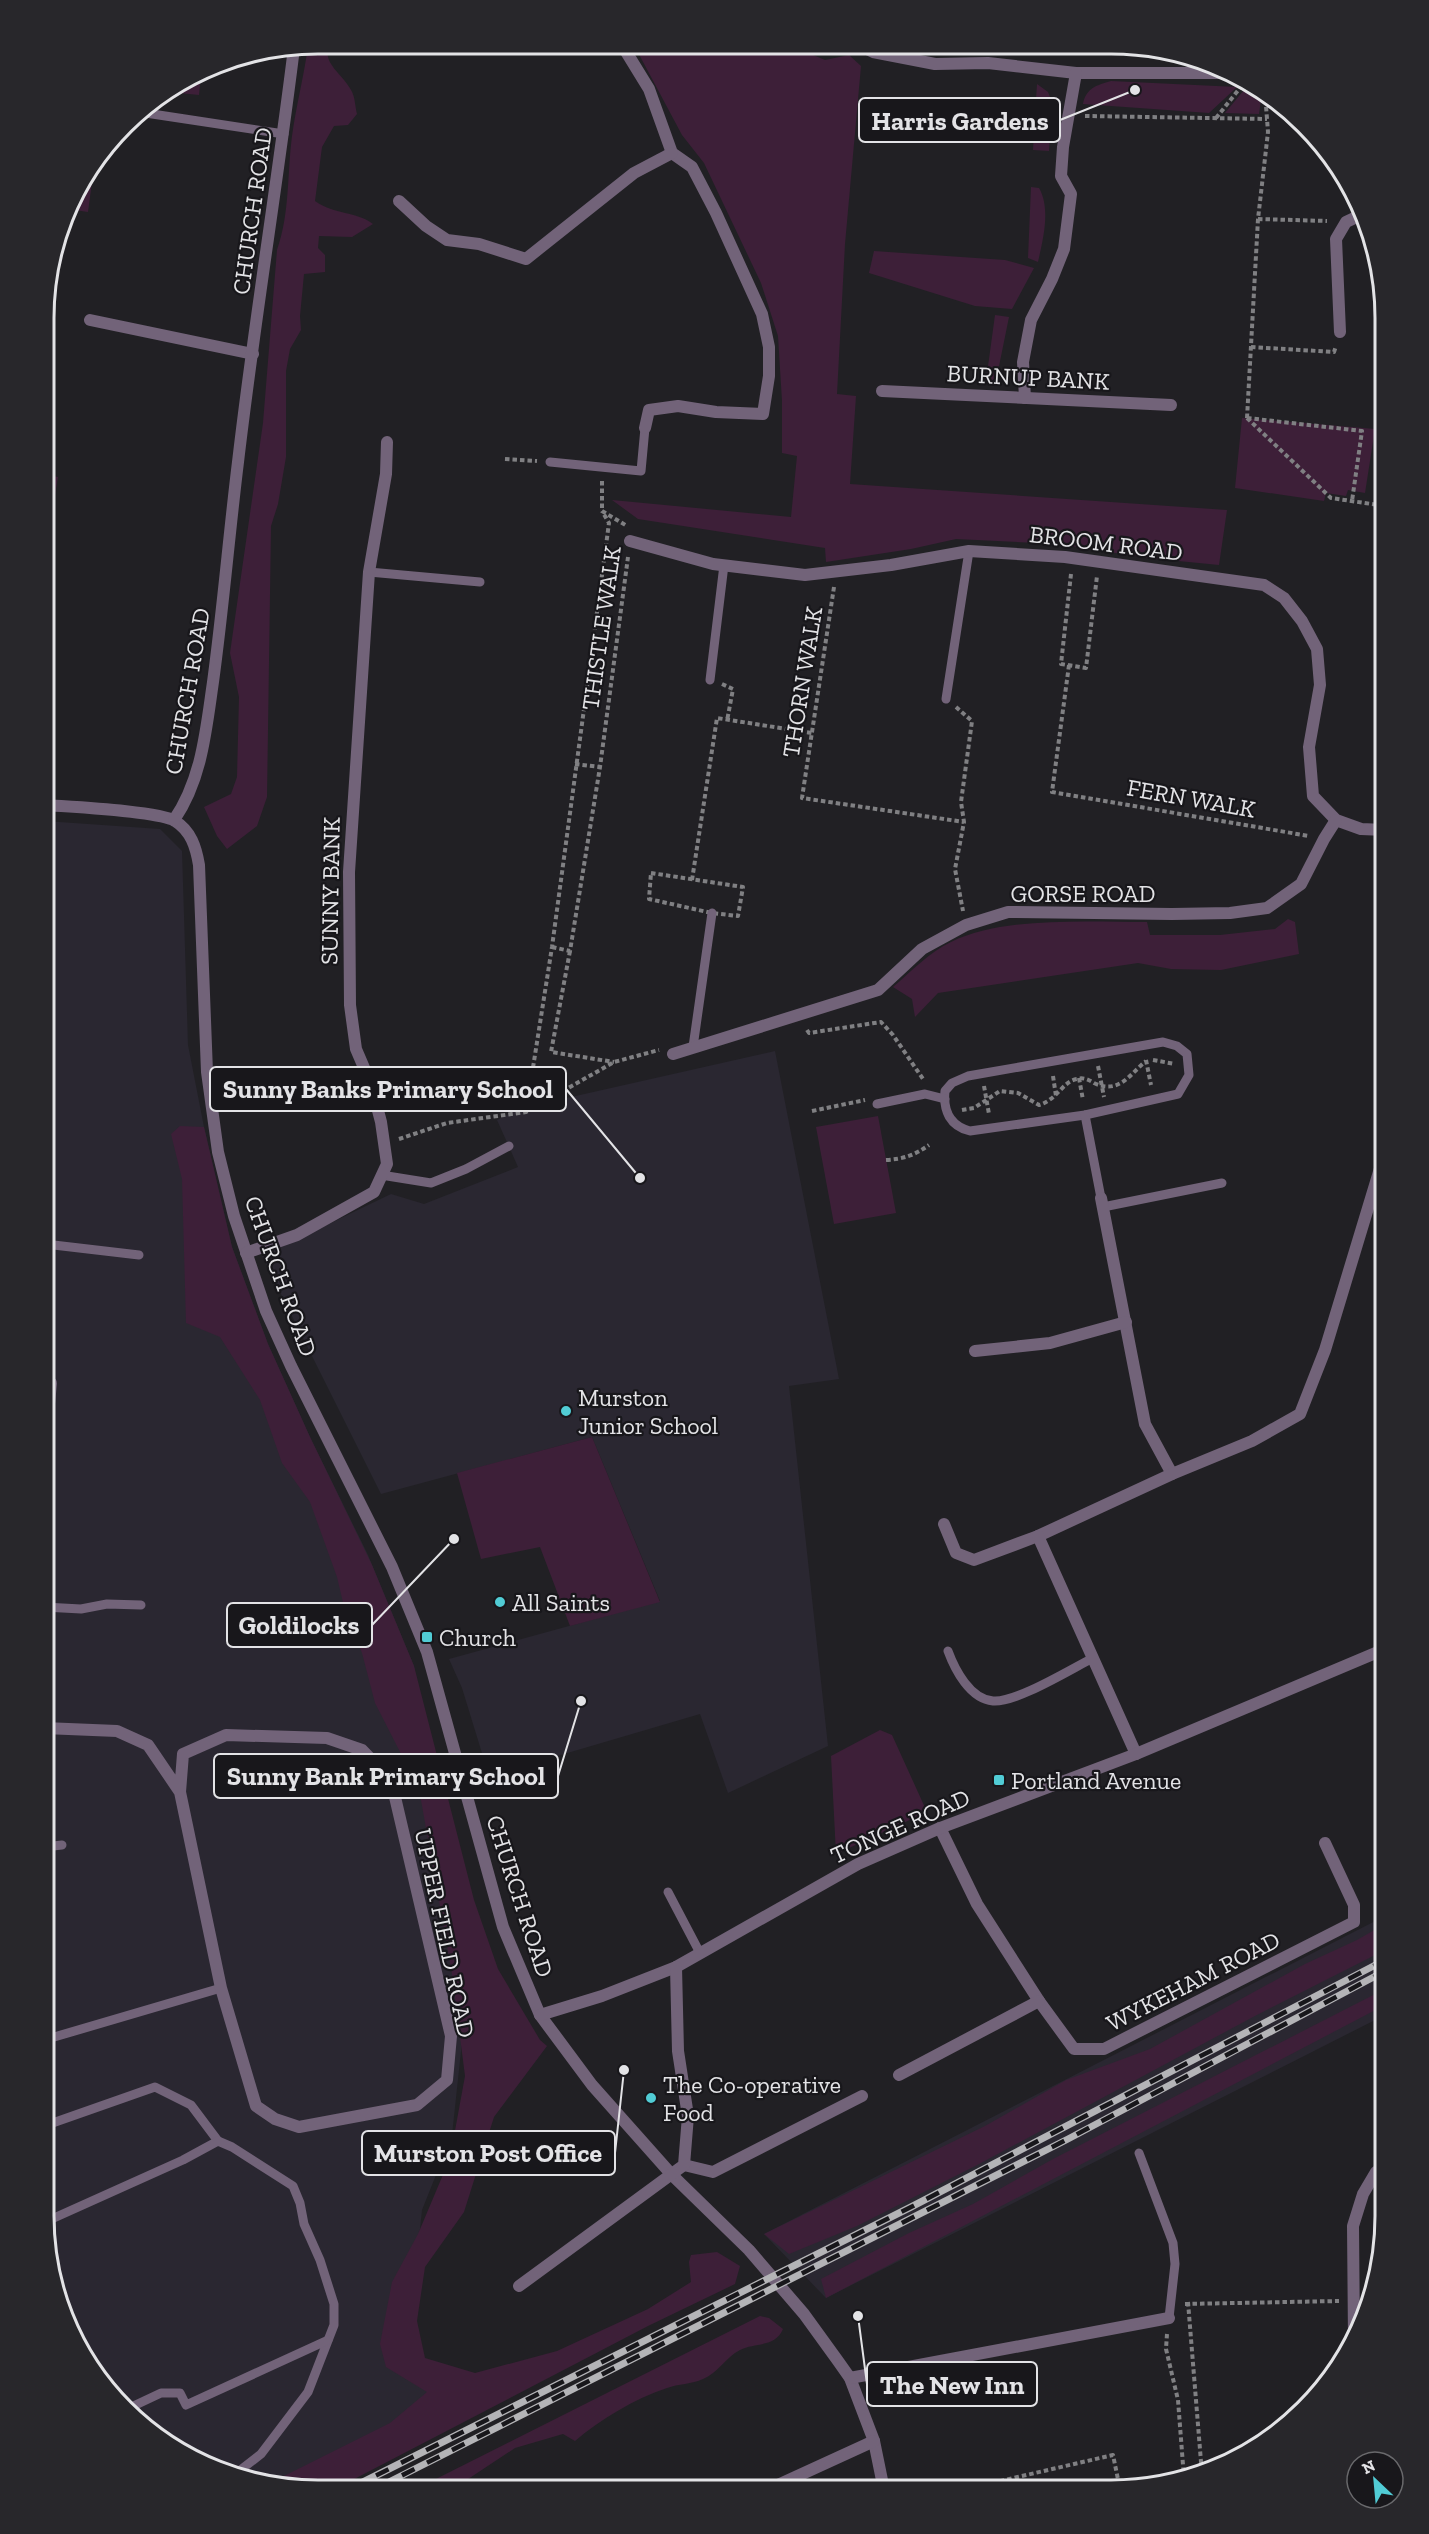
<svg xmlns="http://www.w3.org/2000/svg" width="1429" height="2534" font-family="'Zilla Slab',serif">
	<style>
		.built { fill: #2a2731 }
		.green { fill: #3d1f38 }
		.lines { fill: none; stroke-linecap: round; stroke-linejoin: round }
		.path { stroke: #808083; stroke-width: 4; stroke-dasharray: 4.5 3; stroke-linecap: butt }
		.service { stroke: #726379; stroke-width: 9 }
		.minor { stroke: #726379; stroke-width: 12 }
		.rail-casing { stroke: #b4b4b7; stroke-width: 7 }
		.rail { stroke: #18171b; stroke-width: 4.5; stroke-dasharray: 14; stroke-linecap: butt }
		.poi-dot { fill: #51ccd5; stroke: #18171b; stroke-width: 2 }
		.labels { text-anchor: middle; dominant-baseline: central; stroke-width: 4.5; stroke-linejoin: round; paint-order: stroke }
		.street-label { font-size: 24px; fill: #e3e3e6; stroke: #18171b }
		.poi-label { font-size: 24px; fill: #e3e3e6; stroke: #18171b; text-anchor: start }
		.rim { fill: none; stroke: #e3e3e6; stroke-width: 3 }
		.leader { fill: none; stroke: #e3e3e6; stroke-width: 2 }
		.callout-dot { fill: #e3e3e6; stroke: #18171b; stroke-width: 2 }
		.callout { fill: #18171b; stroke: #e3e3e6; stroke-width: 2 }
		.callout-label { font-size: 26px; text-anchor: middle; font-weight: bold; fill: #e3e3e6 }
	</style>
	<rect width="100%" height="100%" fill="#212024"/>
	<g class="built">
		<polygon points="45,821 160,829 182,851 188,1045 204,1127 232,1247 268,1344 310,1437 368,1555 414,1666 472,1949 452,2135 422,2210 408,2343 446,2428 282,2488 213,2469 151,2434 90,2369 58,2304 44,2216"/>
		<polygon points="775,1051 839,1379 789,1386 828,1746 728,1793 700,1714 489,1776 462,1688 449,1659 660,1601 592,1437 381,1494 262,1256 391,1194 424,1204 518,1167 497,1120 518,1109"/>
		<polygon points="1385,1916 1385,2015 826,2298 764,2234"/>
	</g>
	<g class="green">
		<path d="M318 44H328C323 65 342 73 351 90 355 96 355 106 357 114L348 125 334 126 322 147 315 201C335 215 356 211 373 224L352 237 319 236 318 248 325 255V272L304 274 300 316 301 330 290 349 286 371V457L278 504 271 526 267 797 257 826 227 849 217 836 204 807 231 794 237 777 239 697 230 653 263 423 277 250C290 213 287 175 292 136 296 106 304 76 308 46Z"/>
		<polygon points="634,45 808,47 806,52 825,60 849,55 861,66 845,244 837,394 856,396 850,484 1227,510 1219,565 1148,558 1058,544 956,539 911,549 826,562 825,548 638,519 612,500 791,517 797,456 782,453 782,401 778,336 761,283 704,163 682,135"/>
		<polygon points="197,74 201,75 199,95 169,92"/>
		<path d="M1111 81 1237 87 1209 113 1083 104C1086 88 1097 85 1111 81Z"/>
		<polygon points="1037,84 1048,92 1052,102 1049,151 1033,150"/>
		<polygon points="1244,90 1262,92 1259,114 1225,113"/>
		<polygon points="94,167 88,212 68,209 72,196"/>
		<path d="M1031 187 1039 188C1051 209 1043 239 1038 262L1028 258Z"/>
		<polygon points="874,251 1005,260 1034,268 1012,309 975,306 869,273"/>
		<polygon points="995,315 1009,317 997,376 989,383 986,381"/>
		<polygon points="1242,418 1375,429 1365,493 1348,490 1346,496 1326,493 1324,501 1235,488"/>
		<polygon points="46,475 58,477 45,554"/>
		<path d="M1288 919 1295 922 1299 954 1221 970 1171 969 1138 963 938 993 915 1017 912 999 893 987C911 972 929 952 951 942 1004 916 1089 922 1147 922L1150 935H1220L1275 929Z"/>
		<polygon points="878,1116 896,1213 834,1224 816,1127"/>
		<polygon points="180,1126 204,1127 232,1247 268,1344 310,1437 372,1565 414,1666 474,1900 498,1969 540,2040 547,2046 494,2117 464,2212 425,2267 417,2321 425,2358 475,2373 557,2351 648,2309 691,2282 689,2262 691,2255 717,2252 740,2266 735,2284 648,2326 337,2488 282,2488 268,2484 390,2423 427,2392 386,2367 380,2344 392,2282 418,2234 450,2158 465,2076 452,1974 419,1789 375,1703 362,1653 345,1611 337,1577 310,1502 282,1463 260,1400 220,1337 186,1323 182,1179 171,1134"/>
		<polygon points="592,1437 660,1602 570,1626 540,1547 481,1559 457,1473"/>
		<polygon points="880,1730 892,1735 927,1812 836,1854 831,1756"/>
		<polygon points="1385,1924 1385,1950 1253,2017 979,2164 857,2226 789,2254 764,2234 985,2126 1066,2080 1150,2049 1305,1964 1357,1940"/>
		<polygon points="1385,1989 1385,2005 826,2298 821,2279 909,2233 973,2204 1053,2159"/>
		<path d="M760 2316 769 2318 783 2329C775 2348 755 2342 740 2350 726 2357 717 2374 703 2379 692 2384 678 2384 667 2388 634 2399 601 2419 575 2441L563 2434 515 2448 453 2489 418 2488Z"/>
	</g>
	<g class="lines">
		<g class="path">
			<polyline points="1085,116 1267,119"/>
			<polyline points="1216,118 1240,88"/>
			<polyline points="1258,219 1327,221"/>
			<polyline points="1251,347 1334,352 1336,346"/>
			<polyline points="1247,418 1258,219 1268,132 1265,93"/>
			<polyline points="1247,418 1362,431 1352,501"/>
			<polyline points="1247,418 1331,498 1385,506"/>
			<polyline points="505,459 537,461"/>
			<polyline points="602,481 602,511 627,526"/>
			<polyline points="1071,574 1061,664 1086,668 1097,576"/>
			<polyline points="834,587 802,798 964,822"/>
			<polyline points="1069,665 1052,792 1309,836"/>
			<polyline points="722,684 733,689 727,721"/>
			<polyline points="956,707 972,721 961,802 964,822 955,869 963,911"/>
			<polyline points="575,764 600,767"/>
			<polygon points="651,873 743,887 738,916 712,913 649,899"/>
			<polyline points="692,880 717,718 812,733"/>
			<polyline points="552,947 570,951 600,767 628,557"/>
			<polyline points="570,951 551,1052 614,1062"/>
			<polyline points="807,1030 809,1033 881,1022 893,1035 923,1079"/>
			<polyline points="1146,1060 1151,1085"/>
			<polyline points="1153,1060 1175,1064"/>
			<polyline points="1098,1066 1104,1097"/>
			<polyline points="1053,1076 1056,1096"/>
			<polyline points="1079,1078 1083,1100"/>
			<polyline points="984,1086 989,1114"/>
			<path d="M962 1110 974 1108 1000 1091 1018 1093 1039 1105C1057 1100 1063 1081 1077 1079 1084 1077 1089 1080 1094 1083 1119 1095 1130 1074 1146 1061"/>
			<polyline points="812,1111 865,1100"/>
			<polyline points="526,1112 552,947 609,523 602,511"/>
			<polyline points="399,1139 447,1123 526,1112 614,1062 659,1050"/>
			<path d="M886 1160C904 1159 915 1155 929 1145"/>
			<polyline points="1188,2302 1202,2474"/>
			<polyline points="1185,2304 1339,2301"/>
			<polyline points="1167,2334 1166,2349 1178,2400 1184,2478"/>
			<polyline points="984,2490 983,2485 1113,2455 1120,2489"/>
		</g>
		<g class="service">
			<polyline points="139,112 284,134"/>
			<polyline points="550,462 641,471 645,428"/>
			<polyline points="369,572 480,582"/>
			<polyline points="710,680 724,565"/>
			<polyline points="946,699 969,551"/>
			<path d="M1163 1042 1177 1046 1187 1054 1189 1075 1178 1094 1085 1115 970 1131C950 1126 943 1111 945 1091L952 1083 968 1076Z"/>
			<polyline points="693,1047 712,913"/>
			<polyline points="877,1104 925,1094 945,1099"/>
			<polyline points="1085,1115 1101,1198"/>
			<polyline points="381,1175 431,1183 466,1169 509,1146"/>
			<polyline points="1103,1207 1222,1183"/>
			<polyline points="45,1244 139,1255"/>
			<polyline points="44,1607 81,1609 107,1604 141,1605"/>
			<path d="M948 1651C955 1670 970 1699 993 1701 1016 1703 1071 1669 1093 1658"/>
			<polyline points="44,1847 62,1845"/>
			<polyline points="668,1892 700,1953"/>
			<polyline points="44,2040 221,1988"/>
			<polyline points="44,2126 155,2087 191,2105 218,2141"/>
			<polyline points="1139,2153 1173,2243 1175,2264 1169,2318"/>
			<polyline points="45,2222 183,2160 218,2141 232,2147 293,2186 300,2203 304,2224 320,2260 334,2304 334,2325 308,2392 261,2454 234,2475"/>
			<polyline points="127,2409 161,2393 180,2393 186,2405 328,2340"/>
		</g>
		<g class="minor">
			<polyline points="622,45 649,89 672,153 692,167 716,213 762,314 769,347 769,376 763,414 716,412 678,406 649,410 645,428"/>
			<polyline points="863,47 873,52 935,64 988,63 1076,73 1235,73"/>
			<polyline points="399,201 426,226 447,240 479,244 526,259 634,173 672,153"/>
			<polyline points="90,320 253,354"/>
			<polyline points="1340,332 1336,239 1346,222 1363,214"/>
			<polyline points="882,391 1171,405"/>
			<polyline points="1025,398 1023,362 1031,320 1052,279 1064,249 1071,194 1061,176 1063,147 1076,73"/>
			<polyline points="630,541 713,564 805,575 891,565 969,551 1065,557 1264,585 1284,598 1302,621 1317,649 1320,685 1309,747 1313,796 1336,820 1361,829 1385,830"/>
			<path d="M45 805C71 807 158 811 175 821 191 831 196 847 199 865L207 1072 218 1152 234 1216 266 1311 291 1366 392 1567 427 1652 503 1927 540 2015 592 2085 672 2175 749 2250 804 2314 838 2361 850 2378 874 2441 884 2490"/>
			<path d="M174 820C202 779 206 730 213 682 223 609 229 535 238 462 254 324 277 186 294 48"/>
			<polyline points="673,1054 878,990 922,949 966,925 1008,912 1172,914 1230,913 1267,908 1301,884 1324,839 1336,820"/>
			<polyline points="1101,1198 1145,1424 1172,1474"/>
			<polyline points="246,1253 297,1235 374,1192 387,1164 381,1122 371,1084 356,1049 350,1005 349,872 369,572 386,474 387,442"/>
			<polyline points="975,1351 1050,1343 1126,1322"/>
			<polyline points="44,1455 51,1383 44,1382"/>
			<polyline points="944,1524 956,1553 974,1560 1038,1536 1172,1474 1252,1441 1300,1414 1325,1350 1385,1152"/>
			<polyline points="1038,1536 1136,1754"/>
			<polyline points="44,1728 117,1731 148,1745 180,1792 221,1988 256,2106 275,2119 299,2127 417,2105 447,2080 451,2036 391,1780 362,1750 327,1738 226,1735 183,1754 180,1792"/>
			<polyline points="940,1828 977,1904 1039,2001 1074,2049 1104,2049 1354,1922 1354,1905 1325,1843"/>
			<polyline points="540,2015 602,1996 676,1967 858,1864 940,1828 1136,1754 1385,1649"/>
			<polyline points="899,2075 1039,2001"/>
			<polyline points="684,2165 713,2172 862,2096"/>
			<polyline points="519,2286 684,2165 688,2116 678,2051 676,1967"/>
			<polyline points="1354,2339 1353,2226 1363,2194 1376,2172 1385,2167"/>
			<polyline points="850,2378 1169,2318"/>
			<polyline points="767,2490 874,2441"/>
		</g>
		<g class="rail-casing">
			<g id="rail">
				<polyline points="351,2488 911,2207 1385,1960"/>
				<polyline points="377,2488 1068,2139 1385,1971"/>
			</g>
		</g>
		<use href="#rail" class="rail"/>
	</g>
	<g class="poi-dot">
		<circle cx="566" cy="1411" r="6"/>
		<circle cx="500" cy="1602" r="6"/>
		<rect x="421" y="1631" width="12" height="12" rx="3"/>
		<rect x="993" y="1774" width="12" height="12" rx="3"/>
		<circle cx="651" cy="2098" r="6"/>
	</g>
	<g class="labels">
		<g class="street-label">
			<text transform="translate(252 211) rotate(-82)">CHURCH ROAD</text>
			<text transform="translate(1028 377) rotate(3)">BURNUP BANK</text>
			<text transform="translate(1106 543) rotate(7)">BROOM ROAD</text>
			<text transform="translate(601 628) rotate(-82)">THISTLE WALK</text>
			<text transform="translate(802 682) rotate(-81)">THORN WALK</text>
			<text transform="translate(187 691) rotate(-80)">CHURCH ROAD</text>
			<text transform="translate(1191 798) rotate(10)">FERN WALK</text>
			<text transform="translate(330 891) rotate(-89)">SUNNY BANK</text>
			<text x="1083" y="893">GORSE ROAD</text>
			<text transform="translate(281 1276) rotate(70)">CHURCH ROAD</text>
			<text transform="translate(900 1826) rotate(-24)">TONGE ROAD</text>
			<text transform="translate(520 1896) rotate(72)">CHURCH ROAD</text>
			<text transform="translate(445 1933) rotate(78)">UPPER FIELD ROAD</text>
			<text transform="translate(1193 1981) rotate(-27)">WYKEHAM ROAD</text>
		</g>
		<g class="poi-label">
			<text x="578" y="1397">Murston<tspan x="578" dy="28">Junior School</tspan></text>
			<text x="512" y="1602">All Saints</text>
			<text x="439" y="1637">Church</text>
			<text x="1011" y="1780">Portland Avenue</text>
			<text x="663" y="2084">The Co-operative<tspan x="663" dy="28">Food</tspan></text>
		</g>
	</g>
	<path d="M0 0H1429V2534H0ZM318 54H1111A264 264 0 0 1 1375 318V2216A264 264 0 0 1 1111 2480H318A264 264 0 0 1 54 2216V318A264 264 0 0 1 318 54Z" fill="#28272b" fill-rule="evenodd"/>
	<path class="rim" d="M318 54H1111A264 264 0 0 1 1375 318V2216A264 264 0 0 1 1111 2480H318A264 264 0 0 1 54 2216V318A264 264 0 0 1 318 54Z"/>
	<path class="leader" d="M1135 90L1060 120M640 1178L566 1089M454 1539L372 1625M581 1701L558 1776M624 2070L615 2153M858 2316L867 2384"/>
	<g class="callout-dot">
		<circle cx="1135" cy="90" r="6"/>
		<circle cx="640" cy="1178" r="6"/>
		<circle cx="454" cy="1539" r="6"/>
		<circle cx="581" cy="1701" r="6"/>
		<circle cx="624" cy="2070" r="6"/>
		<circle cx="858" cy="2316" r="6"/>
	</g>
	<g class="callout">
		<rect x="859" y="98" width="201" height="44" rx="6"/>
		<rect x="210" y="1067" width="356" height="44" rx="6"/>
		<rect x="227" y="1603" width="145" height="44" rx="6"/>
		<rect x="214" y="1754" width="344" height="44" rx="6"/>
		<rect x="362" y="2131" width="253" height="44" rx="6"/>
		<rect x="867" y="2362" width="170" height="44" rx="6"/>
	</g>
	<g class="callout-label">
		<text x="960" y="130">Harris Gardens</text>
		<text x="388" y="1098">Sunny Banks Primary School</text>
		<text x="299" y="1634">Goldilocks</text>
		<text x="386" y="1785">Sunny Bank Primary School</text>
		<text x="488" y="2162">Murston Post Office</text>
		<text x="952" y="2394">The New Inn</text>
	</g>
	<g transform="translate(1375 2480) rotate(334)"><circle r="28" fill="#18171b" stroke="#69696c" stroke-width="1.5"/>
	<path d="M0-4.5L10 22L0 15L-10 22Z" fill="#51ccd5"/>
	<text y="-9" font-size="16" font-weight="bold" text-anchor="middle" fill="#e3e3e6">N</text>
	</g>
</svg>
